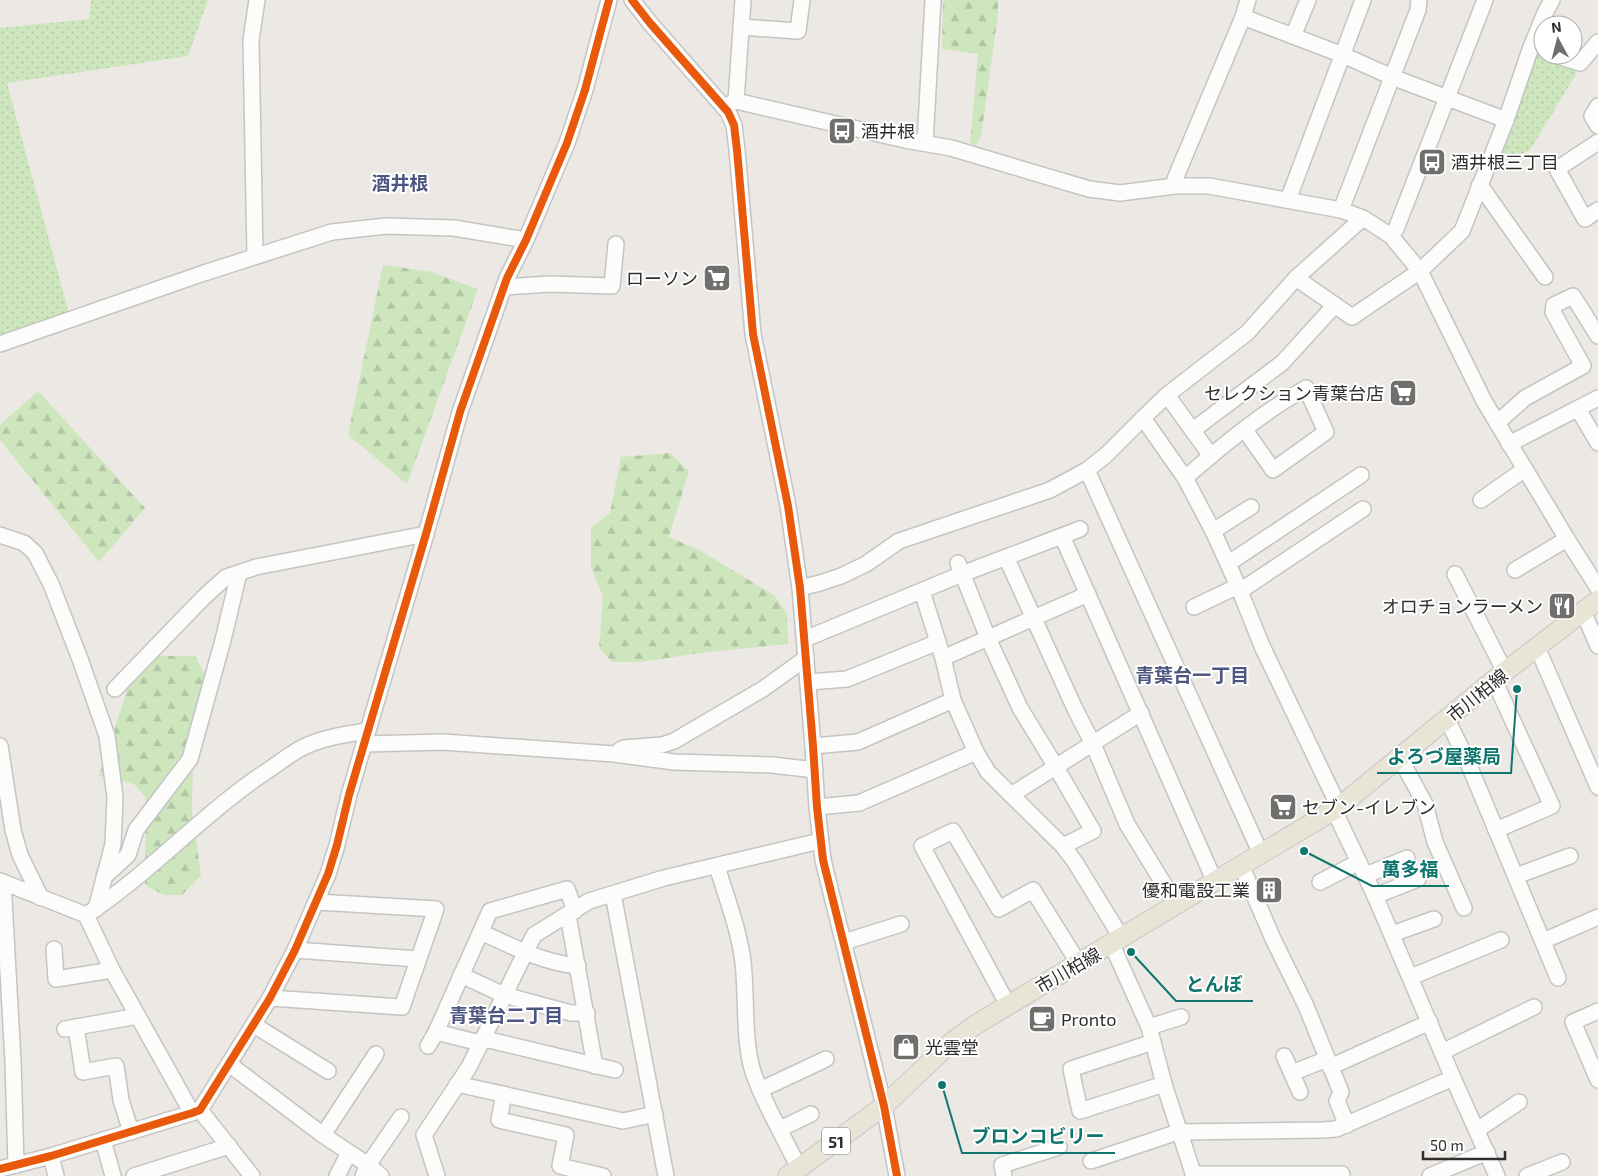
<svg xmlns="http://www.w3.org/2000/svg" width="1598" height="1176" font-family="'Exo 2','Noto Sans JP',sans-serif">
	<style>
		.forest { fill: url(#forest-firs) }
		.park { fill: url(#park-dots) }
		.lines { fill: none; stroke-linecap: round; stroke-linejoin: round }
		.minor-casing { stroke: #c5c4c5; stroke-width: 18 }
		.major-casing { stroke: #c6c5c4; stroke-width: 21 }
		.minor { stroke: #fcfcfb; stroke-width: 15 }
		.major { stroke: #e8e4d6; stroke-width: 19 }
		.cycleway-casing { stroke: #fff; stroke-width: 11 }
		.cycleway { stroke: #e8590c; stroke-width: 8 }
		.labels { text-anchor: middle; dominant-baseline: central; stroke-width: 4; stroke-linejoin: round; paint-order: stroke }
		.shield { fill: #fff; stroke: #6d6d6d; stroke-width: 1 }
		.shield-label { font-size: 16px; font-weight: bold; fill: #2e2e2e }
		.poi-label { font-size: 18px; fill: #2e2e2e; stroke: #fff; text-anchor: start }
		.street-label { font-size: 18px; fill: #2e2e2e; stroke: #fff }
		.neighbourhood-label { font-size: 19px; font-weight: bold; fill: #4d5680; stroke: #fff }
		.leader { fill: none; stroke: #0f766e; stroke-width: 2 }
		.callout-dot { fill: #0f766e; stroke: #fff; stroke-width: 2 }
		.callout-label { font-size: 19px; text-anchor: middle; font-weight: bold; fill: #0f766e; stroke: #fff; stroke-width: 4; stroke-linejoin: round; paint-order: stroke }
	</style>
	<defs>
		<pattern id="forest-firs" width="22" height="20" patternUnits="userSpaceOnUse" patternTransform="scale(1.25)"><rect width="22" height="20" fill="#cee6be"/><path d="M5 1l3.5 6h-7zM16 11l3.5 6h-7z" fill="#b1c6a4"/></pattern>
		<pattern id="park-dots" width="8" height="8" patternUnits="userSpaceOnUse" patternTransform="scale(1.25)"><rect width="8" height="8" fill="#cee6be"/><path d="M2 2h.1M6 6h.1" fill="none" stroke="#b1c6a4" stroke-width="1.8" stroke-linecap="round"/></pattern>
	</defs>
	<rect width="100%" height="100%" fill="#ece8e4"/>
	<g class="forest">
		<polygon points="943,0 998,0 998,14 981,137 976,145 970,144 978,54 942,49"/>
		<polygon points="383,265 431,272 478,289 407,484 348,435"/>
		<polygon points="38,391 145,508 99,562 0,440 0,425"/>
		<polygon points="670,453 689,471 669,537 701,551 775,596 787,614 788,644 699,653 642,662 612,662 599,648 603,596 591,567 591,528 610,513 621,457"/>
		<polygon points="158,656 195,656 213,690 193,761 192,811 201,875 182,895 164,895 145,885 146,798 134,784 99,776 134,669"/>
	</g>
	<g class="park">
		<polygon points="91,0 208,0 188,56 7,83 69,314 0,337 0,28 89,19"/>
		<polygon points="1536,53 1578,71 1530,150 1492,168"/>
	</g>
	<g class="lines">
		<g class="minor-casing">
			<g id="minor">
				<polyline points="632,0 650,23 728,112 734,125 737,150 753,334 788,506 800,588 813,746 817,807 823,860 884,1106 897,1176"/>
				<polyline points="1243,17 1343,55 1392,77 1506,120"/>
				<polyline points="741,27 798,31 802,0"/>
				<polyline points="1293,36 1308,0"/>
				<polyline points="1555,55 1580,63 1598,42"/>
				<polyline points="736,101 743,0"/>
				<polyline points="1598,106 1592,116 1598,126"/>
				<polyline points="724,107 736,101 905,140 951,148 1089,189 1120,193 1175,186 1209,186 1341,210 1363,218 1391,236 1420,271 1484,401 1567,539 1598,588"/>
				<polyline points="1598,142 1557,169 1585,219 1598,210"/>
				<polyline points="925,143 933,0"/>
				<polyline points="1175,186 1175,179 1243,17 1248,0"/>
				<polyline points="1479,186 1482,188 1545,277"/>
				<polyline points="1288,200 1363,0"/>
				<polyline points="1341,210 1418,10 1419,0"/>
				<polyline points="1391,236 1396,229 1485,0"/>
				<polyline points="255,256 251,40 257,0"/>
				<polyline points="1296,278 1352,317 1420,271 1462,231 1506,120 1531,47 1546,11 1552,0"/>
				<polyline points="504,287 550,284 612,286 616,244"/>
				<polyline points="0,344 204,273 332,232 386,226 454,228 526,240"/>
				<polyline points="1167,395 1211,456"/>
				<polyline points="1578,409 1598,443"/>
				<polyline points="1143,418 1185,478 1213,531 1238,586 1262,646 1339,807"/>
				<polyline points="1497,423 1525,398 1583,366 1553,312 1554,305 1573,296 1598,336"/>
				<polyline points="1193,430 1282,363 1335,305"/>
				<polyline points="1509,444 1598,398"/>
				<polyline points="1087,470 1261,854"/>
				<path d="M1185 478C1223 445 1263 412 1306 388L1326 432 1273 470 1245 430"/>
				<polyline points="1481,500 1525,469"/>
				<polyline points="1213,531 1251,507"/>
				<polyline points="0,535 24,543 35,553 51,584 80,659 107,736 115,797 113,844 96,909"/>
				<polyline points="1062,536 1215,882"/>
				<polyline points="1006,557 1075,709 1093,744 1127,824 1176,904"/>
				<polyline points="958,563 988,638 1020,708 1056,767 1093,831 1063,846"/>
				<polyline points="1229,563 1361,475"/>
				<polyline points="1515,570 1567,539"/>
				<polyline points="1455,574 1505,672"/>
				<polyline points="800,588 820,583 841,576 866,564 899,541 1050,490 1087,470 1106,455 1143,418 1167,395 1247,333 1296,278 1363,218"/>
				<polyline points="922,591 943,658 953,700 976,752 988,772 1063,846 1075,862 1121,937"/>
				<polyline points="1240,591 1363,509"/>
				<polyline points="1194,607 1238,586"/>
				<polyline points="1583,611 1598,646"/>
				<polyline points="805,639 962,574 1080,529"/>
				<polyline points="1537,647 1598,787"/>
				<polyline points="943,658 1088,594"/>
				<polyline points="1494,680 1552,806 1496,830"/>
				<polyline points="808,682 847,679 938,642"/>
				<polyline points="115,689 203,598 226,577 256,567 426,534"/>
				<polyline points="1447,719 1466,758 1558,978"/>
				<polyline points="364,744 443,742 614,754 674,762 772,765 815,770"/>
				<polyline points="0,746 13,830 20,855 41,898"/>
				<polyline points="813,746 858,742 953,700"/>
				<polyline points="620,750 624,748 662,745 674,741 763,689 806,658"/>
				<polyline points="1400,758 1425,804 1435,842 1464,908"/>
				<polyline points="1011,795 1141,713"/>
				<polyline points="817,807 859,803 976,752"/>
				<polyline points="1334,810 1375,896 1453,1078 1497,1176"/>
				<polyline points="1241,865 1274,941 1306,1006 1341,1092 1337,1101 1347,1125"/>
				<path d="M717 866C726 897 739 929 743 962 747 996 743 1040 753 1072 764 1104 784 1137 799 1168"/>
				<polyline points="1366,875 1407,858"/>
				<polyline points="1516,876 1570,856"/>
				<polyline points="104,877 128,855 136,830 190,759 223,640 239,573"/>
				<polyline points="0,881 86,915 112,970 192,1113"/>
				<polyline points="3,882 13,1061 16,1165"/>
				<polyline points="1320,882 1359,862"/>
				<polyline points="613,894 666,1176"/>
				<polyline points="1375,896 1418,879"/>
				<path d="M86 915C152 872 204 812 270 769 282 761 295 750 308 745 327 737 347 734 367 731"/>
				<polyline points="568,915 595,1066"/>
				<path d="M481 932C511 946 544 963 578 966"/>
				<polyline points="1392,934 1434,919"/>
				<polyline points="1543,941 1598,917"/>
				<polyline points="844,942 901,924"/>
				<polyline points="1112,945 1149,1027 1164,1084 1194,1176"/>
				<polyline points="54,949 56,979 112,970"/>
				<polyline points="295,950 418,959"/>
				<polyline points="461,975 504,995 571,1013 587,1013"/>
				<polyline points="1411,977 1501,940"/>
				<polyline points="270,998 402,1007 436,909 317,902"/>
				<polyline points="1008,1005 922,846 953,831 999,909 1033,890 1079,964"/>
				<polyline points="1598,1011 1573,1022 1598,1080"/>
				<polyline points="254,1025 328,1071"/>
				<polyline points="76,1027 83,1072 116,1066 121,1100 131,1132"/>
				<polyline points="1149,1027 1181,1017"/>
				<polyline points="65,1029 138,1016"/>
				<polyline points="436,1032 476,1042 489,1040 615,1070"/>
				<polyline points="1153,1042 1071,1069 1080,1111 1164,1084"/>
				<polyline points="428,1046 436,1032 490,911 567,889 575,911"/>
				<polyline points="1442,1052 1534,1007"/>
				<polyline points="1284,1056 1300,1092"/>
				<polyline points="229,1064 323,1135 368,1165 381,1176"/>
				<polyline points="1330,1067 1430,1022"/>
				<polyline points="1292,1073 1327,1059"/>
				<polyline points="457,1084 623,1121 655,1114"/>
				<polyline points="760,1090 826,1059"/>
				<polyline points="504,1094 499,1120 566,1135 560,1166 603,1176"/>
				<polyline points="200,1110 252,1176"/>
				<polyline points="780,1129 811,1114"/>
				<polyline points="1477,1130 1519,1102"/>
				<polyline points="323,1135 376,1054"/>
				<polyline points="103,1140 113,1176"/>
				<polyline points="51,1156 56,1176"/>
				<polyline points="1091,1161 1178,1132 1323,1130 1336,1129 1453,1078"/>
				<polyline points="0,1169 51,1156 192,1113 200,1110 270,998 295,950 328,874 337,845 349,795 426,534 460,412 507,278 526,240 567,143 585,90 609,0"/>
				<polyline points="1193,1174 1342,1174"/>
				<polyline points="134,1176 229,1146"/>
				<polyline points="337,1176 349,1153"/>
				<polyline points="363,1176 368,1165 401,1117"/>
				<polyline points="437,1176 424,1135 469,1067 534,935 589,901 664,878 820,841"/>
				<polyline points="1004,1176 1002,1165 1059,1147"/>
				<polyline points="1430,1176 1487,1152"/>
				<polyline points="1527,1176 1562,1162"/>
			</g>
		</g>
		<g class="major-casing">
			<polyline id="major" points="788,1176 884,1106 948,1045 975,1025 1339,807 1494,680 1598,600"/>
		</g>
		<use href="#minor" class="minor"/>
		<use href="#major" class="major"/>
		<g class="cycleway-casing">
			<g id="cycleway">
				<polyline points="632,0 650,23 728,112 734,125 737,150 753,334 788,506 800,588 813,746 817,807 823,860 884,1106 897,1176"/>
				<polyline points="0,1169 51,1156 192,1113 200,1110 270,998 295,950 328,874 337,845 349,795 426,534 460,412 507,278 526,240 567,143 585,90 609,0"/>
			</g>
		</g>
		<use href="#cycleway" class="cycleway"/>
	</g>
	<defs>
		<g id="bus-square" transform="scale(1.4375)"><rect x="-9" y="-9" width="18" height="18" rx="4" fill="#706f6e" stroke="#fff"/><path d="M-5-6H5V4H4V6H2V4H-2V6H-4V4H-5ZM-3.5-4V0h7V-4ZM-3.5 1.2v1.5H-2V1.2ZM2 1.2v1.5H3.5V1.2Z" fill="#fff"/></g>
		<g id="supermarket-square" transform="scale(1.4375)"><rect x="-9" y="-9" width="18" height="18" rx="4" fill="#706f6e" stroke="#fff"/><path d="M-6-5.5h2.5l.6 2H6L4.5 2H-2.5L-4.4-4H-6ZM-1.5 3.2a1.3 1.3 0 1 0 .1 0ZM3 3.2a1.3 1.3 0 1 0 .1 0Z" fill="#fff"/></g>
		<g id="restaurant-square" transform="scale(1.4375)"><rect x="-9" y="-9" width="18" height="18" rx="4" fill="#706f6e" stroke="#fff"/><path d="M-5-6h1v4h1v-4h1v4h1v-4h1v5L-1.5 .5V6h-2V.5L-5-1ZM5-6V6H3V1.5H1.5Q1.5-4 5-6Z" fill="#fff"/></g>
		<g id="building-square" transform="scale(1.4375)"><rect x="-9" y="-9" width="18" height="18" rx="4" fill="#706f6e" stroke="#fff"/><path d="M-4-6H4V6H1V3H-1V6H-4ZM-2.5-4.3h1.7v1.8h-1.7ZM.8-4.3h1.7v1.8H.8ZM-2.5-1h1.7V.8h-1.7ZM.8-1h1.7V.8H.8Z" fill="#fff"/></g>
		<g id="cafe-square" transform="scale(1.4375)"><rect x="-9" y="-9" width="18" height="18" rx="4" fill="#706f6e" stroke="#fff"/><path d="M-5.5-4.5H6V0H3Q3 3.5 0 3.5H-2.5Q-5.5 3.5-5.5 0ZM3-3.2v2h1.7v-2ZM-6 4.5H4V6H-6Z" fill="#fff"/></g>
		<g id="shop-square" transform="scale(1.4375)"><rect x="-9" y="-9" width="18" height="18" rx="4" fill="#706f6e" stroke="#fff"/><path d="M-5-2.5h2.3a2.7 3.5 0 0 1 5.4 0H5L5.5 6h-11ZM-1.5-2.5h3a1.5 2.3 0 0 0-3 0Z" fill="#fff"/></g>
	</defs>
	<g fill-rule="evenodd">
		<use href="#bus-square" x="842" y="131"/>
		<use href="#bus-square" x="1432" y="162"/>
		<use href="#supermarket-square" x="717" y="278"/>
		<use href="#supermarket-square" x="1403" y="393"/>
		<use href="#restaurant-square" x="1562" y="606"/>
		<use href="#supermarket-square" x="1283" y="807"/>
		<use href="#building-square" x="1269" y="890"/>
		<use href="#cafe-square" x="1042" y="1019"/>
		<use href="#shop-square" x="906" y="1047"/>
	</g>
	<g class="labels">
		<rect class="shield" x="822" y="1127.5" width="28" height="27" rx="4"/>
		<g class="shield-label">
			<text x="836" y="1141">51</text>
		</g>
		<g class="poi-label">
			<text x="861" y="131">酒井根</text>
			<text x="1451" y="162">酒井根三丁目</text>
			<text x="698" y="278" text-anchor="end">ローソン</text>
			<text x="1384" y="393" text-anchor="end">セレクション青葉台店</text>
			<text x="1543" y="606" text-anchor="end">オロチョンラーメン</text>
			<text x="1302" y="807">セブン-イレブン</text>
			<text x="1250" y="890" text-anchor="end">優和電設工業</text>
			<text x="1061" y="1019">Pronto</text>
			<text x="925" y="1047">光雲堂</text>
		</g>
		<g class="street-label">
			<text transform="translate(1477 695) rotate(-39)">市川柏線</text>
			<text transform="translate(1068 970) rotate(-30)">市川柏線</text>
		</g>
		<g class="neighbourhood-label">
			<text x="400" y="182">酒井根</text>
			<text x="1192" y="674">青葉台一丁目</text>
			<text x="506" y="1014">青葉台二丁目</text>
		</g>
	</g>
	<path class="leader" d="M1517 689L1511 773H1377M1304 851L1372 886H1449M1131 952L1176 1001H1253M942 1085L962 1153H1115"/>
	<g class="callout-dot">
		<circle cx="1517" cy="689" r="5"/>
		<circle cx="1304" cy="851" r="5"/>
		<circle cx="1131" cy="952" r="5"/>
		<circle cx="942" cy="1085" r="5"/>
	</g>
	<g class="callout-label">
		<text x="1444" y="763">よろづ屋薬局</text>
		<text x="1410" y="876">萬多福</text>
		<text x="1214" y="991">とんぼ</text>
		<text x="1038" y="1143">ブロンコビリー</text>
	</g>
	<g transform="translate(1558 40) rotate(353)"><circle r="24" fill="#ffffff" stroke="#ababab"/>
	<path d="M0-4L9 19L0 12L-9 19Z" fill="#706f6e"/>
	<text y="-8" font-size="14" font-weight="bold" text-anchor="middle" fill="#2e2e2e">N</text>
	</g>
	<path d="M1423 1151v8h82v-8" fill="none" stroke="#2e2e2e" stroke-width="2.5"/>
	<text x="1430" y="1151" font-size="15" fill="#2e2e2e" stroke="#ffffff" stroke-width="4" paint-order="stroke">50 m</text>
</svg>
